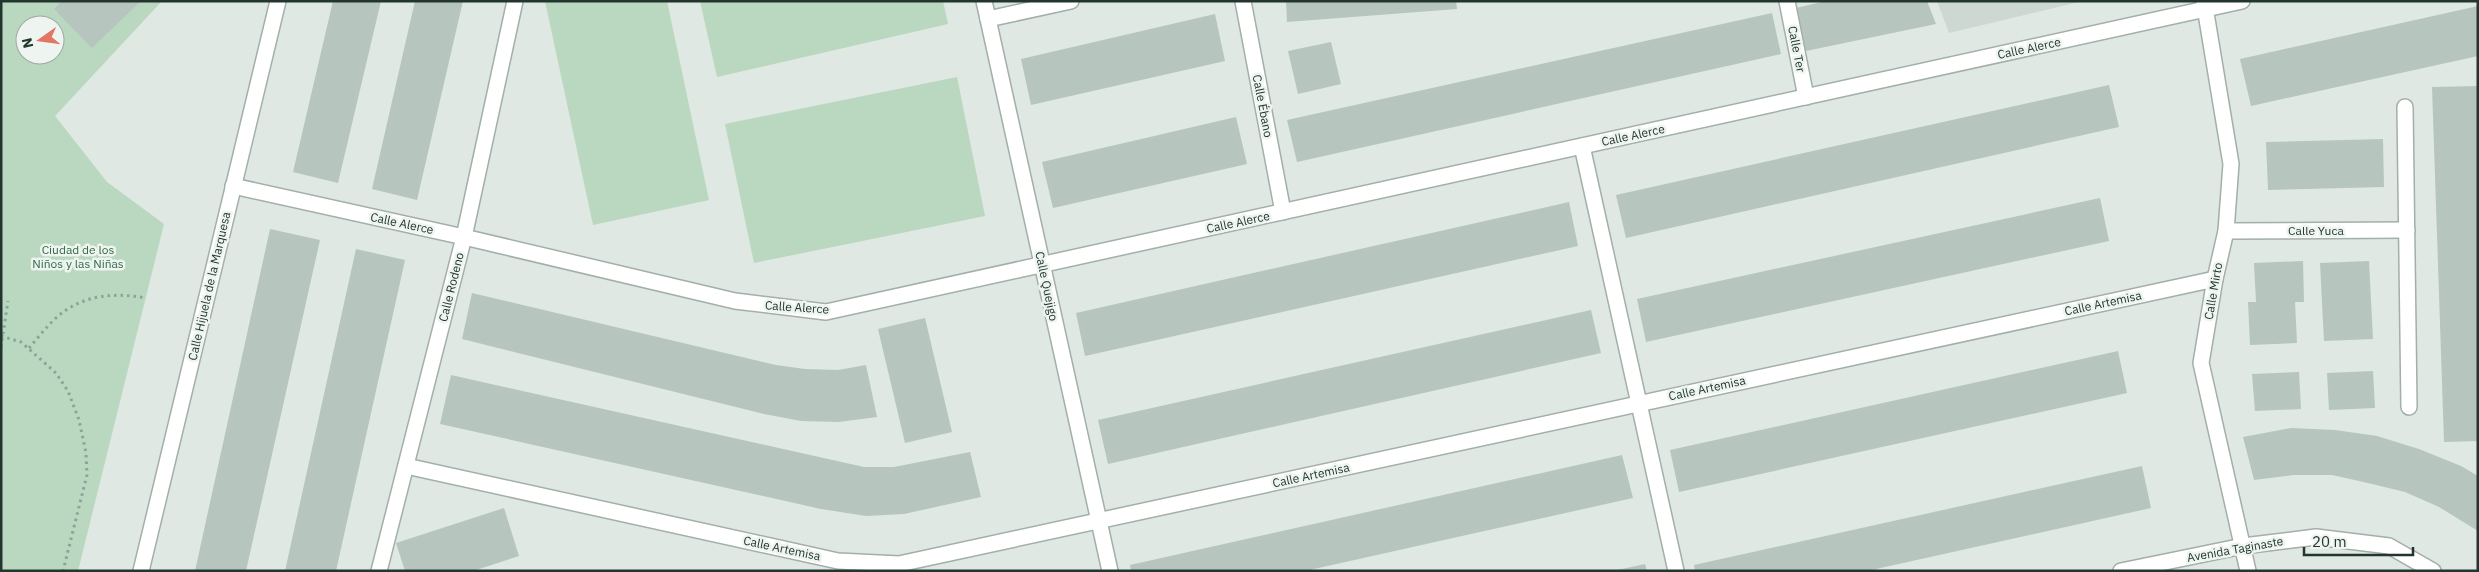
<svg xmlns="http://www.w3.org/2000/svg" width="2479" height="572" font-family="'IBM Plex Sans',sans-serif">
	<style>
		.built { fill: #cdd8d2 }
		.green { fill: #bad7bf; fill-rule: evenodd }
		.building { fill: #b7c5bf }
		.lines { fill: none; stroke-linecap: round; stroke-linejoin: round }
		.minor-casing { stroke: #a3afa9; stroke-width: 18 }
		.path { stroke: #82a899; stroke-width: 3; stroke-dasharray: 2.5 4; stroke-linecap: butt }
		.minor { stroke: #fff; stroke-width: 15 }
		.labels { text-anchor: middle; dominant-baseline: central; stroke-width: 5; stroke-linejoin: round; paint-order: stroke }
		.street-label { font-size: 12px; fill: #22362f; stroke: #eef5f1 }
		.park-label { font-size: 12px; fill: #316841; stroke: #eef5f1 }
	</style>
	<rect width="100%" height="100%" fill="#dfe8e3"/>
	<polygon class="built" points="1937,1 2083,1 1949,33"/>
	<g class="green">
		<path d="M1 1H162L55 116 107 182 164 224 78 571H1ZM25 25H55V55H25Z"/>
		<polygon points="545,1 667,1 709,200 593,225"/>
		<polygon points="700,1 943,1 948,24 717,77"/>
		<polygon points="957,77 985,216 754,263 725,124"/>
	</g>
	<g class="building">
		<polygon points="62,1 141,1 92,48 54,9"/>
		<polygon points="333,1 381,1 338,183 293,172"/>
		<polygon points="415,1 463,1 417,200 372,189"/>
		<polygon points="1286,1 1456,1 1457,9 1287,22"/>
		<polygon points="1826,1 1927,1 1936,24 1806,51 1796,8"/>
		<polygon points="2478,6 2478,56 2251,106 2240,59"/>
		<polygon points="1772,13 1781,54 1297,162 1287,120"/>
		<polygon points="1215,14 1225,61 1031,105 1021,59"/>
		<polygon points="1331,42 1341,84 1298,94 1288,51"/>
		<polygon points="2109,85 2119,127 1626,238 1616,195"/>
		<polygon points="2478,86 2478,441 2444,442 2432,87"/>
		<polygon points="1236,117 1247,164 1053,208 1042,162"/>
		<polygon points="2383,139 2384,187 2268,190 2266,142"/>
		<polygon points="2100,198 2109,241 1646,342 1637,299"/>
		<polygon points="1569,202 1578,246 1085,356 1076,313"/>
		<polygon points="270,229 320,240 246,571 195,571"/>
		<polygon points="356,249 405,260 336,571 285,571"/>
		<polygon points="2303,261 2304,302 2295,302 2297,343 2250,345 2248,302 2256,302 2254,263"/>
		<polygon points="2369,261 2373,339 2324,341 2320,263"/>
		<polygon points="472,293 776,365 805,369 838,370 866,365 877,417 839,422 801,421 764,414 462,339"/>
		<polygon points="1591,310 1601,353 1108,464 1098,420"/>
		<polygon points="925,318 952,432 905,443 878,329"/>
		<polygon points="2118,351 2127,393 1679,492 1670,450"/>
		<polygon points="2373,371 2375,408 2329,410 2327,373"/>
		<polygon points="2299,372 2301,409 2255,411 2252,374"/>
		<polygon points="451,375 864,467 894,467 970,452 981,497 904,514 866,516 821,509 440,424"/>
		<polygon points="2291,428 2335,430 2377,436 2419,449 2461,466 2478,476 2478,531 2439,507 2405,492 2368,483 2332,475 2293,475 2254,480 2243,437"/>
		<polygon points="1622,455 1633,498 1305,571 1131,571 1130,565"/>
		<polygon points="2142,466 2151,508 1867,571 1695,571 1694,565"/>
		<polygon points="504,508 519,556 473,571 405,571 396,543"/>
		<polygon points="1645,564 1647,571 1617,571 1617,570"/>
	</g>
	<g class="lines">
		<g class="minor-casing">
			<g id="minor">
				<polyline points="984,1 1110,571"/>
				<polyline points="1243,1 1283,212"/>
				<polyline points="1787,1 1806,97"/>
				<polyline points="2204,1 2231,164 2226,231 2215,279 2201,363 2248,571"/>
				<polyline points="988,19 1071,1"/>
				<polyline points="2405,107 2409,407"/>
				<polyline points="1582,146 1676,571"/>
				<polyline points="233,186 464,237 735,301 826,312 2242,1"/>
				<polyline points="2226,231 2407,230"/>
				<polyline points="406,466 838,561 899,564 2215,279"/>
				<polyline points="141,571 278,1"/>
				<polyline points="379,571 464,237 515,1"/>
				<polyline points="2121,571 2243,546 2316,537 2389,546 2433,571"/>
			</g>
		</g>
		<g class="path">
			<polyline points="1,336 21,342 56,373 68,391 79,420 86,453 87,475 63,571"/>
			<polyline points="1,347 8,301"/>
			<path d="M29 348C37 339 45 328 55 319 80 295 113 292 146 298"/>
		</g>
		<use href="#minor" class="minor"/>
	</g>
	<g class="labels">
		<g class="street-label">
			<text transform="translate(2029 48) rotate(-12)">Calle Alerce</text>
			<text transform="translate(1797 49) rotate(79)">Calle Ter</text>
			<text transform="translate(1263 106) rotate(79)">Calle Ébano</text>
			<text transform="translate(1633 135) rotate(-12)">Calle Alerce</text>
			<text transform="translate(1238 222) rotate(-12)">Calle Alerce</text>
			<text transform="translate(402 223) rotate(12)">Calle Alerce</text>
			<text x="2316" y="230">Calle Yuca</text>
			<text transform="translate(209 286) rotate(-77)">Calle Hijuela de la Marquesa</text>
			<text transform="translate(1047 286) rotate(78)">Calle Quejigo</text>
			<text transform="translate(451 287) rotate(-76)">Calle Rodeno</text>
			<text transform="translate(2213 291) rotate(-80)">Calle Mirto</text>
			<text transform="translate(2103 303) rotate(-12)">Calle Artemisa</text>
			<text transform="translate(797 307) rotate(4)">Calle Alerce</text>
			<text transform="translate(1707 388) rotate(-12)">Calle Artemisa</text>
			<text transform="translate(1311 475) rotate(-12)">Calle Artemisa</text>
			<text transform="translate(782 548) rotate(12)">Calle Artemisa</text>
			<text transform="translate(2235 549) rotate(-10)">Avenida Taginaste</text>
		</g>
		<g class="park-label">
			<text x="78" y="249">Ciudad de los<tspan x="78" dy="14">Niños y las Niñas</tspan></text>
		</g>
	</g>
	<rect width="2479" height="572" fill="none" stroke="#22362f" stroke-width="5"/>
	<g transform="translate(40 40) rotate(256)"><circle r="24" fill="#eef5f1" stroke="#9ca9a3"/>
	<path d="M0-4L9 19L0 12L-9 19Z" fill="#e27563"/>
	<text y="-8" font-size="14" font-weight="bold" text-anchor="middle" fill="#22362f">N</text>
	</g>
	<path d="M2304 547v8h109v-8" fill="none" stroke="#22362f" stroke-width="2.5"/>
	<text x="2312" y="547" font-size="15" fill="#22362f" stroke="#eef5f1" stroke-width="4" paint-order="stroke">20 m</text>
</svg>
